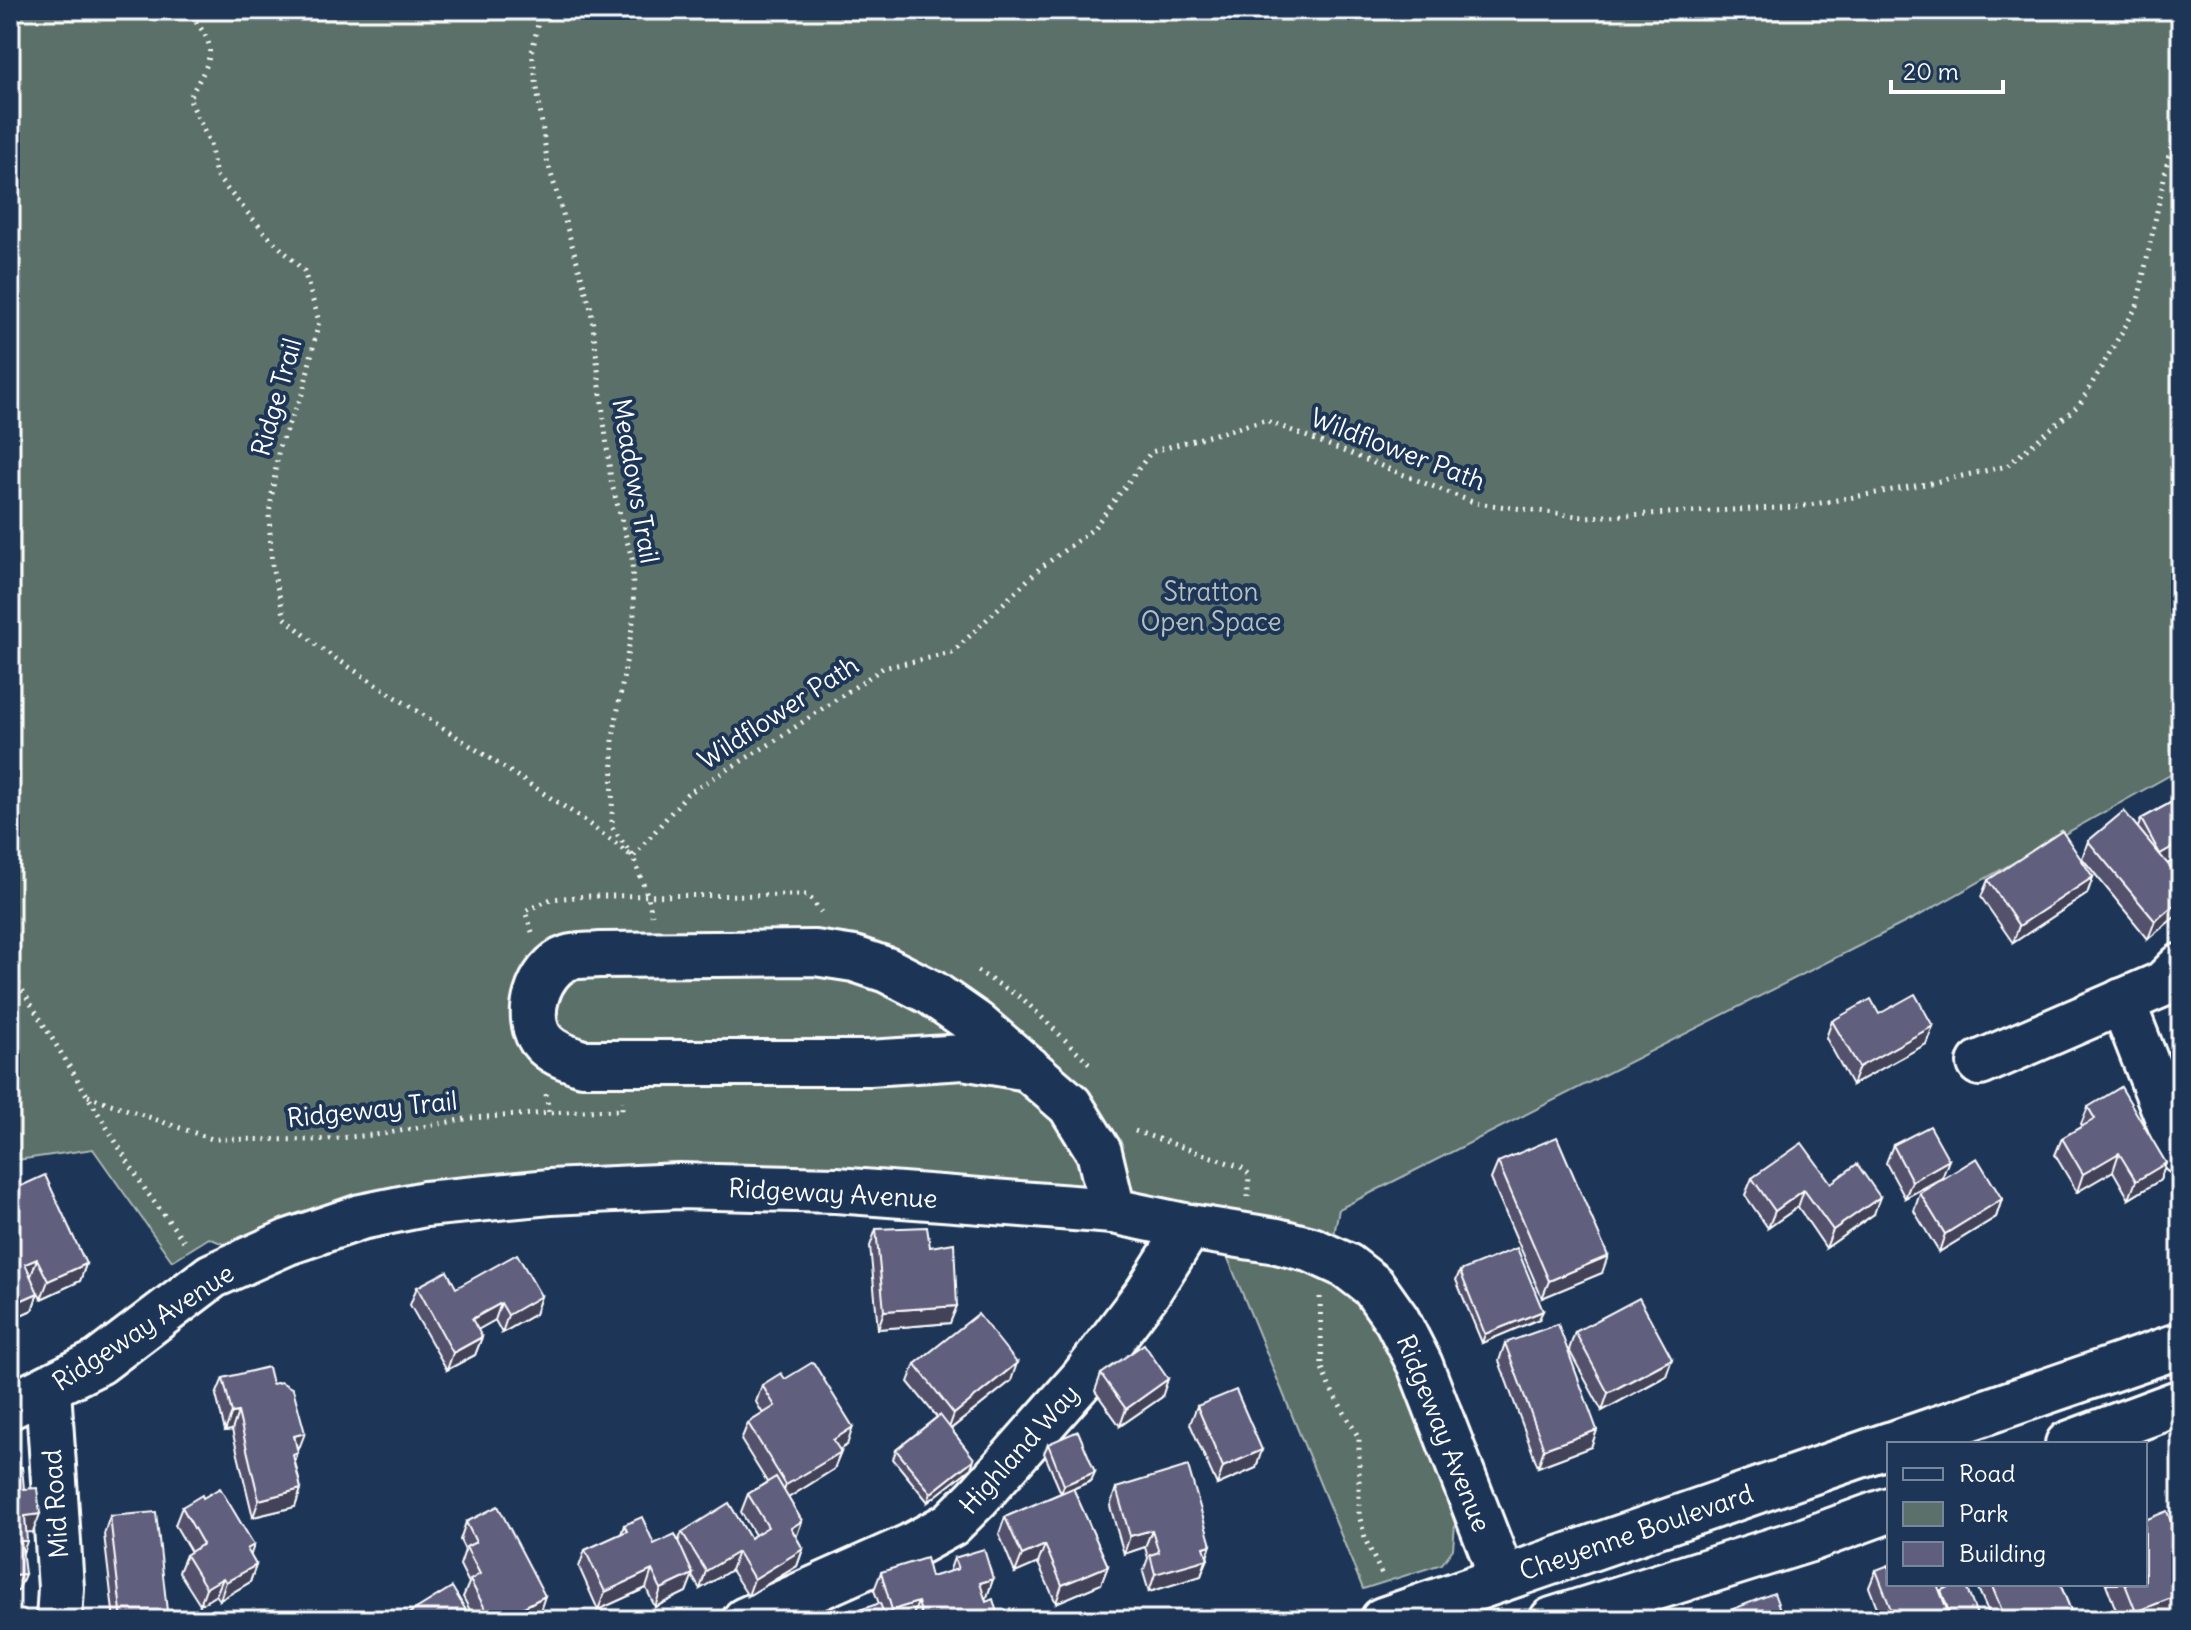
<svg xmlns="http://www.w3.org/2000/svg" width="2191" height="1630" font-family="Delius,sans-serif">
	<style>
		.green { fill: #5b706b; stroke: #adb8b5; stroke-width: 2 }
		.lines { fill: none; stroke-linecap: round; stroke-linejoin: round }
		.minor-casing { stroke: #fff; stroke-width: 50 }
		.path { stroke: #fff; stroke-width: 5; stroke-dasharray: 2 6; stroke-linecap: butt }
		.minor { stroke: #1d3557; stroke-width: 44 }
		.wall { fill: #53516c; stroke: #fff; stroke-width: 2 }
		.shaded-wall { fill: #434258; stroke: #fff; stroke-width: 2 }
		.building { fill: #605e7e; stroke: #fff; stroke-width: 2 }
		.labels { text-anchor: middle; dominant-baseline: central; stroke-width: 8; stroke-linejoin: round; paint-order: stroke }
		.street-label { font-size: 26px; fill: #fff; stroke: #1d3557 }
		.park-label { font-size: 26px; fill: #b5bfbc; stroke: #1d3557 }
	</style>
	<rect width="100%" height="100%" fill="#1d3557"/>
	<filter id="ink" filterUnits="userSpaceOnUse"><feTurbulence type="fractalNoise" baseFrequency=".0125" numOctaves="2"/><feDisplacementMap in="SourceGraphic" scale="16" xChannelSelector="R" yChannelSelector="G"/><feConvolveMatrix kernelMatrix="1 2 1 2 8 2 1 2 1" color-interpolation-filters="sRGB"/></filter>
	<g filter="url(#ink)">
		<polygon class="green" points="10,10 2181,10 2181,769 1920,915 1339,1209 1326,1275 1347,1289 1392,1344 1455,1524 1453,1549 1442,1564 1363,1589 1227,1256 1213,1206 1057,1186 854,1173 228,1246 209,1238 172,1261 93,1149 10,1161"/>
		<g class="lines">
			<g class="minor-casing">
				<g id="minor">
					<polyline points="2122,1001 2181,1152"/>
					<polyline points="1980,1063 2163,984 2181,966"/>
					<path d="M1028 1068 963 1057 869 1063H582C569 1058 554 1054 544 1043 522 1020 538 968 568 958 577 955 590 956 599 955L815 953 854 959 887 970 932 993 975 1023 1070 1105 1099 1152 1113 1211"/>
					<polyline points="48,1389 61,1588 59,1620"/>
					<polyline points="10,1406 99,1362 212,1276 288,1242 361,1217 425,1204 550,1192 679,1186 836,1190 1113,1211 1189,1227 1277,1241 1312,1250 1347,1266 1373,1286 1397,1320 1420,1365 1502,1577"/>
					<polyline points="1893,1444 2181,1345"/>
					<polyline points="2068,1444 2181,1402"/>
					<polyline points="745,1620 911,1546 951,1524 978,1497 1083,1378 1148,1292 1189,1227"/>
					<polyline points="1383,1620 1889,1445"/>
					<polyline points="1552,1620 1807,1540 1889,1510"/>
				</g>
			</g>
			<g class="path">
				<path d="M185 10C221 47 213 56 189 98L210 144 216 176 265 233 304 271 319 321 303 392 279 447 269 515 272 567 285 618 320 648 577 815 633 857 687 794 773 742 883 668 952 653 1039 569 1093 529 1151 452 1265 420 1475 503 1585 517 1798 507 1926 484 2007 466 2080 404 2137 306 2170 150 2181 128"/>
				<polyline points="541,10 532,52 547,160 591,309 611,481 632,559 634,616 613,738 612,827 633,857 648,897 652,915"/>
				<polyline points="532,932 525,911 551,899 590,896 808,895 821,912"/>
				<polyline points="10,970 146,1191 187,1245"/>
				<polyline points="977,971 1023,999 1092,1066"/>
				<polyline points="546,1094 549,1112"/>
				<polyline points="88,1096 212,1139 316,1140 384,1134 471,1118 582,1111 622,1110 622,1101"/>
				<polyline points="1135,1131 1241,1167 1249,1174 1248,1197"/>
				<polyline points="1320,1297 1322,1368 1329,1386 1359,1438 1359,1515 1366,1541 1383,1577"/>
			</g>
			<use href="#minor" class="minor"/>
		</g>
		<g class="wall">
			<polygon points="2181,797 2181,856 2168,864 2181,880 2148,939 2082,858 2088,841 2138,827 2141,819"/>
			<polygon points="2093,877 2087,894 2013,943 1981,897 1988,880"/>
			<polygon points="1879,1014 1933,1026 1926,1044 1852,1085 1826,1038 1832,1021"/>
			<polygon points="2088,1107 2166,1163 2160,1180 2129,1199 2113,1171 2077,1192 2055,1155 2062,1138 2082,1126 2081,1124"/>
			<polygon points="1893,1145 1942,1178 1905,1198 1886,1163"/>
			<polygon points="1498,1162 1602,1273 1542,1298 1491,1179"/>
			<polygon points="1752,1178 1831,1183 1874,1214 1826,1248 1798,1207 1768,1228 1745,1195"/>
			<polygon points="10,1191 86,1264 80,1281 41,1299 38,1293 32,1310 10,1320"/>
			<polygon points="1920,1193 2002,1199 1996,1217 1939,1252 1914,1211"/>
			<polygon points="876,1229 930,1247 950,1323 878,1329 870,1246"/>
			<polygon points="1460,1271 1539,1319 1482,1343 1456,1280"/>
			<polygon points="417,1287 541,1296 535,1314 502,1333 495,1320 477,1330 482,1337 475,1355 447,1370 410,1305"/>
			<polygon points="1575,1332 1666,1376 1602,1411 1569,1350"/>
			<polygon points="1505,1343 1597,1430 1591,1447 1538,1467 1499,1361"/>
			<polygon points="915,1364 1011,1381 951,1429 974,1459 971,1468 928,1502 893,1459 896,1450 937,1417 908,1382"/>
			<polygon points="1101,1374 1162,1397 1120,1426 1095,1391"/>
			<polygon points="223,1378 272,1384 298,1451 295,1462 301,1489 295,1507 253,1517 232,1430 225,1431 216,1395"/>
			<polygon points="785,1379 847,1445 839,1449 841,1452 834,1469 788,1498 802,1521 796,1537 803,1549 797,1566 748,1596 731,1570 700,1589 692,1576 686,1592 655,1607 646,1588 598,1610 579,1567 585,1550 621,1534 624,1525 654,1544 678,1542 682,1532 750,1538 755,1535 741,1512 748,1494 767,1482 741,1440 748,1423 763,1414 756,1402 762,1385"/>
			<polygon points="1197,1406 1256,1468 1217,1485 1190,1424"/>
			<polygon points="1048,1444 1091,1481 1073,1489 1108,1566 1101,1584 1056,1603 1038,1563 1015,1573 999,1534 1005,1517 1061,1493 1044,1453"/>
			<polygon points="1116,1488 1207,1556 1208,1559 1201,1576 1149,1592 1143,1572 1148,1558 1145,1547 1124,1554 1110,1506"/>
			<polygon points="203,1498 254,1545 250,1555 256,1565 250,1582 220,1600 216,1595 200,1605 179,1572 186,1555 191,1552 175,1525 182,1507"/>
			<polygon points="110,1516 168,1620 114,1620 104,1534"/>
			<polygon points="466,1522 539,1614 527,1620 475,1620 463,1597 469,1583 460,1565 465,1550 460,1540"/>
			<polygon points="2179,1543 2181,1543 2181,1617 2172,1620 2120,1620 2106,1584 2145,1584"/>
			<polygon points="954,1558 993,1579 987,1597 985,1597 986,1602 999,1620 830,1620 879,1604 874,1590 881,1572 931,1577 949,1572"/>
			<polygon points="1876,1570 1940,1592 1979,1620 1882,1620 1869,1587"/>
			<polygon points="1976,1584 2060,1584 2074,1618 2074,1620 1992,1620"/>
		</g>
		<g class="shaded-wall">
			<polygon points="2181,842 2181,856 2154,871 2160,854"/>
			<polygon points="2093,877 2087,894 2013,943 2019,926"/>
			<polygon points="2181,899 2181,912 2148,939 2155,921"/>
			<polygon points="1933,1026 1926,1044 1852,1085 1859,1067"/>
			<polygon points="2119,1153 2113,1171 2077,1192 2083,1174"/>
			<polygon points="1949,1160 1942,1178 1905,1198 1912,1181"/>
			<polygon points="2166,1163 2160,1180 2129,1199 2136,1181"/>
			<polygon points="1804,1190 1798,1207 1768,1228 1775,1211"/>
			<polygon points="1880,1197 1874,1214 1826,1248 1833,1230"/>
			<polygon points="2002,1199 1996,1217 1939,1252 1945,1234"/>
			<polygon points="1608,1256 1602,1273 1542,1298 1549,1281"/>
			<polygon points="37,1259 31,1276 25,1264"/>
			<polygon points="86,1264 80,1281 41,1299 48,1281"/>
			<polygon points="38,1293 32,1310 10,1320 10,1312 13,1304"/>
			<polygon points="541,1296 535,1314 502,1333 508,1315"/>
			<polygon points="501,1303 495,1320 465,1337 472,1319"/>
			<polygon points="957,1306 950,1323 878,1329 884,1311"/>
			<polygon points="1543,1311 1539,1319 1482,1343 1485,1334"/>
			<polygon points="482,1337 475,1355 447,1370 453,1353"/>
			<polygon points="1672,1359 1666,1376 1602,1411 1608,1393"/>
			<polygon points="1017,1363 1011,1381 948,1431 954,1414"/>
			<polygon points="1168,1379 1162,1397 1120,1426 1126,1409"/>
			<polygon points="238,1412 232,1430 225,1431 232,1413"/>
			<polygon points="853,1427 847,1445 827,1457 833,1440"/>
			<polygon points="1597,1430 1591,1447 1538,1467 1544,1449"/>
			<polygon points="305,1433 298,1451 294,1436"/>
			<polygon points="1262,1450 1256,1468 1217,1485 1223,1467"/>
			<polygon points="841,1452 834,1469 780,1503 786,1485"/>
			<polygon points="974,1459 971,1468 928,1502 931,1493"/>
			<polygon points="1095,1472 1091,1481 1061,1494 1064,1485"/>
			<polygon points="301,1489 295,1507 253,1517 259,1500"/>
			<polygon points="40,1514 33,1532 19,1533 25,1516"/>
			<polygon points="802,1521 796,1538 791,1528"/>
			<polygon points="1152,1530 1145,1547 1124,1554 1130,1536"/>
			<polygon points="21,1541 27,1541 21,1559"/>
			<polygon points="254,1545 248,1563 247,1549"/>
			<polygon points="1045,1545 1038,1563 1015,1573 1022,1555"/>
			<polygon points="1211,1545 1201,1576 1149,1592 1155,1574 1204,1547"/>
			<polygon points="803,1549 797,1566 748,1596 754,1579"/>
			<polygon points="738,1552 731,1570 700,1589 706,1571"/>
			<polygon points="256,1565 250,1582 220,1600 226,1582"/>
			<polygon points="1108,1566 1101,1584 1056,1603 1062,1585"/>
			<polygon points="652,1570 646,1588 598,1610 605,1592"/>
			<polygon points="25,1574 18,1591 10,1592 10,1575"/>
			<polygon points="693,1574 686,1592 655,1607 661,1589"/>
			<polygon points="223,1578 216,1595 200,1605 206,1588"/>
			<polygon points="993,1579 987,1597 974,1600 980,1583"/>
			<polygon points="2181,1594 2181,1617 2172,1620 2133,1620 2136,1612"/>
			<polygon points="545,1596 539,1614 527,1620 499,1620"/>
			<polygon points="918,1602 911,1620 888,1620 892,1610"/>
		</g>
		<g class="building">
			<polygon points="2181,797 2181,842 2160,854 2141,819"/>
			<polygon points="2124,811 2181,880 2181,899 2155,921 2088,841"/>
			<polygon points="2062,831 2093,877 2019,926 1988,880"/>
			<polygon points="1915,994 1933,1026 1859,1067 1832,1021 1871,999 1879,1014"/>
			<polygon points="2121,1087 2166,1163 2136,1181 2119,1153 2083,1174 2062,1138 2095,1119 2088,1107"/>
			<polygon points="1930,1126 1949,1160 1912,1181 1893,1145"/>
			<polygon points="1557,1137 1608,1256 1549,1281 1498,1162"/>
			<polygon points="1802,1143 1831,1183 1857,1164 1880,1197 1833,1230 1804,1190 1775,1211 1752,1178"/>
			<polygon points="1977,1158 2002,1199 1945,1234 1920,1193"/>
			<polygon points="45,1175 86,1264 48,1281 37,1259 25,1264 38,1293 13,1304 10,1299 10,1191"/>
			<polygon points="927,1227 930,1247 954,1243 957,1306 884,1311 876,1229"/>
			<polygon points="1517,1248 1543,1311 1485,1334 1460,1271"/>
			<polygon points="517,1254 541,1296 508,1315 501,1303 472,1319 482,1337 453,1353 417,1287 447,1271 456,1288"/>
			<polygon points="1639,1298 1672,1359 1608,1393 1575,1332"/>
			<polygon points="978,1314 1017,1363 954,1414 915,1364"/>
			<polygon points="1558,1324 1597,1430 1544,1449 1505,1343"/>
			<polygon points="1144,1344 1168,1379 1126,1409 1101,1374"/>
			<polygon points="813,1362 853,1427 833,1440 841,1452 786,1485 748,1423 775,1406 762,1385 781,1373 785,1379"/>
			<polygon points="268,1367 272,1384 281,1382 293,1389 305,1433 294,1436 298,1453 293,1455 301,1489 259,1500 238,1412 232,1413 223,1378"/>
			<polygon points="1236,1390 1262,1450 1223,1467 1197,1406"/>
			<polygon points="940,1415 974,1459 931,1493 896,1450"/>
			<polygon points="1078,1431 1095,1472 1064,1485 1048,1444"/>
			<polygon points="15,1434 18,1467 22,1467 24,1489 37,1488 40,1514 25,1516 27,1541 21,1541 25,1574 10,1575 10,1435"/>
			<polygon points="1188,1466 1211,1545 1204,1547 1208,1559 1155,1574 1150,1555 1159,1552 1152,1530 1130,1536 1116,1488"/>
			<polygon points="776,1477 802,1521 791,1528 803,1549 754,1579 738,1552 706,1571 682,1532 729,1503 750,1538 768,1527 748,1494"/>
			<polygon points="220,1488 254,1545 247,1549 256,1565 226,1582 223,1578 206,1588 186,1555 203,1544 182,1507 202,1495 203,1498"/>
			<polygon points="1073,1488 1108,1566 1062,1585 1045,1545 1022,1555 1005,1517"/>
			<polygon points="498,1506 545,1596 499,1620 491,1620 470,1580 480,1574 466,1547 476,1542 466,1522"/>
			<polygon points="2167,1511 2179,1543 2181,1543 2181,1594 2136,1612 2125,1584 2145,1584 2145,1520"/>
			<polygon points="156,1512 168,1620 122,1620 110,1516"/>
			<polygon points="642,1517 654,1544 675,1534 693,1574 661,1589 652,1570 605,1592 585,1550 627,1531 624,1525"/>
			<polygon points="984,1549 993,1579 980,1583 986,1602 993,1599 999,1620 923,1620 918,1602 892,1610 881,1572 926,1558 931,1577 958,1569 954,1558"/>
			<polygon points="1889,1565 1889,1584 1937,1584 1951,1620 1895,1620 1876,1570"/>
			<polygon points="1957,1584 1965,1584 1979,1620 1952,1620 1941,1590"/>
			<polygon points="1991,1584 2060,1584 2074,1618 2069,1620 2006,1620"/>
			<polygon points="452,1587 472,1620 405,1620 403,1617"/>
			<polygon points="1774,1593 1784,1620 1720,1620 1718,1615"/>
			<polygon points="880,1603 886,1620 830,1620"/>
		</g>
	</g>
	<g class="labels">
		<g class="street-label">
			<text transform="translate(276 397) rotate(-74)">Ridge Trail</text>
			<text transform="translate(1398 449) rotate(21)">Wildflower Path</text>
			<text transform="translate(636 481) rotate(80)">Meadows Trail</text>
			<text transform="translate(778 712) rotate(-33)">Wildflower Path</text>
			<text transform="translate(372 1109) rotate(-6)">Ridgeway Trail</text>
			<text transform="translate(833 1193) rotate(3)">Ridgeway Avenue</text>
			<text transform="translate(143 1327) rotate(-33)">Ridgeway Avenue</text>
			<text transform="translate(1444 1433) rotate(68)">Ridgeway Avenue</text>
			<text transform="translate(1019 1449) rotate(-48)">Highland Way</text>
			<text transform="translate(55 1504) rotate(-94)">Mid Road</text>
			<text transform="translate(1636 1532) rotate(-19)">Cheyenne Boulevard</text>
		</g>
		<g class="park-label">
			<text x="1211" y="591">Stratton<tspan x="1211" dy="30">Open Space</tspan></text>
		</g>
	</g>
	<rect width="2191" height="1630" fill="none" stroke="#1d3557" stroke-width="40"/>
	<rect x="20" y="20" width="2151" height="1590" fill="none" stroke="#fff" stroke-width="3" filter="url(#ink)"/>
	<rect x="1887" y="1442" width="260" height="144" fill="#1d3557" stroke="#77869a" stroke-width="2"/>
	<rect x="1903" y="1468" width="40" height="12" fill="#1d3557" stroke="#77869a" stroke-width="2"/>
	<text x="1959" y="1482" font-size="24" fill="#ffffff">Road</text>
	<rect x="1903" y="1502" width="40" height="24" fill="#5b706b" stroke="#77869a" stroke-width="2"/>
	<text x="1959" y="1522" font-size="24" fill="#ffffff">Park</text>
	<rect x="1903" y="1542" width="40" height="24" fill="#605e7e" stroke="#77869a" stroke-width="2"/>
	<text x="1959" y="1562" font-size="24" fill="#ffffff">Building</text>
	<path d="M1891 80v12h112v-12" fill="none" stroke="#ffffff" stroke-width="4"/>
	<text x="1903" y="80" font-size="24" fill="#ffffff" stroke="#1d3557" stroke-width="6" paint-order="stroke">20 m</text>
</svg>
